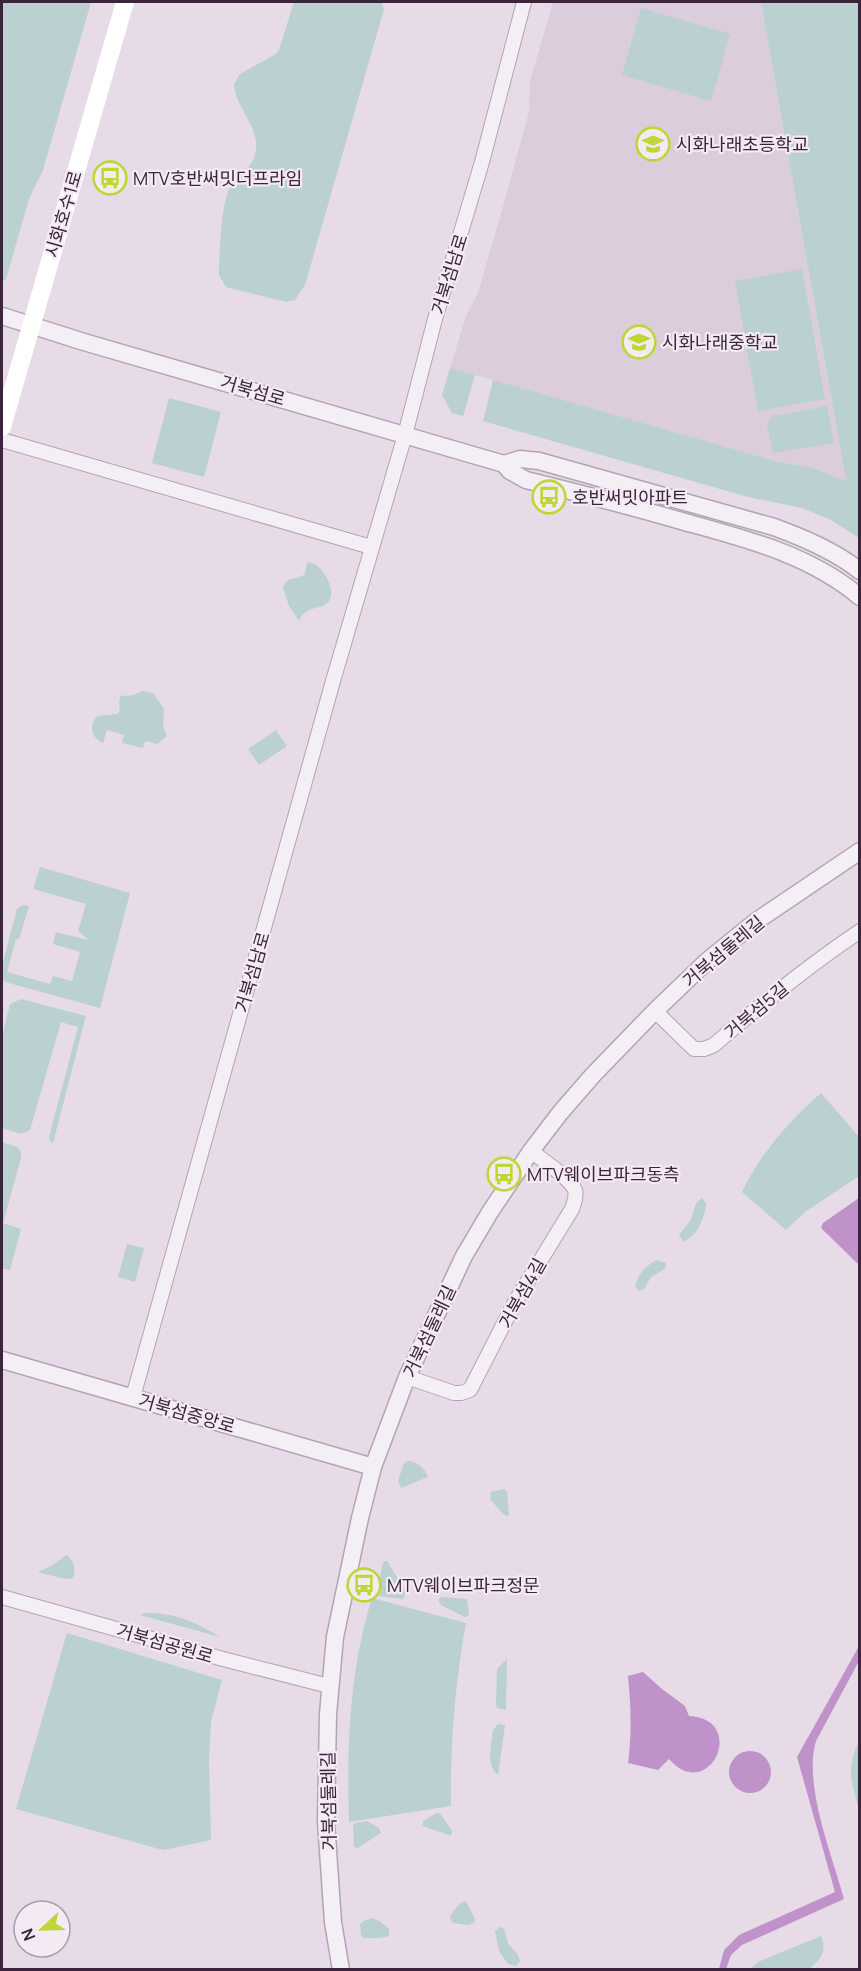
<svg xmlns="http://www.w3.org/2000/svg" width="861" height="1971" font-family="Manrope,'Noto Sans KR',sans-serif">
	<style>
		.built { fill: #dbcddc }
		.green { fill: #bbd0d1 }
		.water { fill: #c092ca }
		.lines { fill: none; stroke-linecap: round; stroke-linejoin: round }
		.minor-casing { stroke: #b3a4b4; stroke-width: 16 }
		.tertiary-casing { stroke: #b3a4b4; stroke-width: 19 }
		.minor { stroke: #f4eef5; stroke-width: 14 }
		.tertiary { stroke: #f4eef5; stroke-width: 16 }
		.secondary { stroke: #fff; stroke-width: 18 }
		.labels { text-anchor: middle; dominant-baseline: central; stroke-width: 4.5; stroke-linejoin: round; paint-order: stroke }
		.poi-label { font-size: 18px; fill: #3c243d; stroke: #f3eaf4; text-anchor: start }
		.street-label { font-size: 18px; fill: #3c243d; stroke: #f3eaf4 }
	</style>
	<rect width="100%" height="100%" fill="#e6dbe7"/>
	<polygon class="built" points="553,2 761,2 846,482 812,468 774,461 450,368 466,316 478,293 502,210 529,112 530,82"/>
	<g class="green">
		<polygon points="2,2 91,2 43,170 29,199 6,279 2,281"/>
		<path d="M294 2H382L384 9 305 285 295 300 286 302 226 287 219 275V267C220 249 221 200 231 186 241 170 257 167 256 144 256 123 235 106 234 84L240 74 276 54 279 50Z"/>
		<polygon points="761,2 859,2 859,538 831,520 802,508 748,497 483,421 493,380 774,461 812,468 846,481"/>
		<polygon points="641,8 730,34 711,101 622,75"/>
		<polygon points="802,269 825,399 758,411 735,281"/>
		<polygon points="450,368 475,375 463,416 452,413 442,395"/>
		<polygon points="169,398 221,412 204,477 152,463"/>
		<polygon points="827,406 834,443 773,453 767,425 772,416"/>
		<path d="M307 562C312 563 316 564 320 568 327 575 337 596 327 603 315 612 307 604 299 621L289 606 283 588C289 573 296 582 305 574Z"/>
		<path d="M142 691 153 693 164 709 163 726 167 736 157 744 145 741 143 748 122 743 124 735 107 730 103 743C91 737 89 727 97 716L118 714C122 708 117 702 121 696L134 695Z"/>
		<polygon points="276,730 287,746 259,765 248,749"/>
		<polygon points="40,867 130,893 100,1008 5,982 2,978 2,966 17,909 23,905 29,906 19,939 16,939 7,972 50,984 53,976 72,981 80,952 53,944 56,932 88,940 78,931 86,904 33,889"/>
		<polygon points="21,999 86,1016 53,1143 50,1141 49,1137 78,1027 61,1022 30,1130 21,1134 2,1128 2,1037 10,1004"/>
		<path d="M821 1093 859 1137V1176L805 1212 786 1230 742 1192C761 1153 788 1122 821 1093Z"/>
		<polygon points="2,1142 17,1147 21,1152 21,1158 3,1223 21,1229 10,1270 2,1268"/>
		<path d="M702 1198 706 1203C705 1217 698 1235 685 1241L682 1240 679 1235C682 1230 688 1225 691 1219 695 1211 693 1203 702 1198Z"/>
		<polygon points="127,1244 144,1248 135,1282 118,1277"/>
		<path d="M657 1260 666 1263 665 1269 651 1277 644 1289 638 1291 635 1286C639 1273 645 1266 657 1260Z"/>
		<path d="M408 1461C416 1461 426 1469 428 1477L401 1488 398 1481 404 1463Z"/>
		<polygon points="504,1489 507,1491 509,1515 507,1516 504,1515 490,1499 491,1492"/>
		<path d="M66 1555C73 1558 76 1569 74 1576L71 1579 61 1578 38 1572 53 1565Z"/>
		<polygon points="384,1561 387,1561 406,1592 403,1599 377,1596 382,1566"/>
		<polygon points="441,1597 467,1599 469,1616 465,1617 441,1605 438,1600"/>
		<path d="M372 1598 466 1623C455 1684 450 1745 451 1806L349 1822C347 1746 349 1671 372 1598Z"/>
		<path d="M145 1613C174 1612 196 1622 220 1637L140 1615Z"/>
		<polygon points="67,1633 222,1680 211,1722 209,1759 211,1840 163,1850 16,1809"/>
		<polygon points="507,1659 506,1710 497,1708 496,1704 497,1669"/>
		<path d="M498 1724 505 1725 498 1775C485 1765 492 1743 493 1730Z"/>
		<path d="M859 1740V1810C851 1779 846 1772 859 1740Z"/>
		<polygon points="437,1813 440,1813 452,1831 451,1836 423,1826 423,1821"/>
		<polygon points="367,1821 379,1828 381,1833 356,1849 354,1846 353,1825 356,1823"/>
		<path d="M466 1901 475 1919 474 1923 468 1925 452 1923 450 1917C454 1910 458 1903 466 1901Z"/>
		<polygon points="372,1918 381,1922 389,1929 389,1936 380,1938 364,1938 361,1936 360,1924 364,1921"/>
		<polygon points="500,1927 504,1928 508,1944 517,1953 520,1961 516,1966 508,1964 499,1951 495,1931"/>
		<path d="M821 1936C828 1951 820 1960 809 1969H750L758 1962Z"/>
	</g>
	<g class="water">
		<polygon points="859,1198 859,1265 821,1228 823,1223"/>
		<path d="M859 1646V1661L816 1741C803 1784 832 1855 844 1899L742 1945 731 1955 726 1969H719L724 1950 739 1935 835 1892 797 1757Z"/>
		<path d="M643 1672 662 1689 685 1706 689 1716C749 1719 709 1805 669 1759L658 1770 628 1763C632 1734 631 1706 628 1676Z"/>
		<circle cx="750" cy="1772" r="21"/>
	</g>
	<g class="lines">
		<g class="minor-casing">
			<g id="minor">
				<polyline points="2,440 371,547"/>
				<path d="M655 1011 694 1049H704L714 1045C761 1004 808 966 860 931"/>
				<path d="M407 1377 454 1393H461L470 1390 515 1302 572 1209C574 1203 577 1197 575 1190 569 1177 542 1160 531 1151"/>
				<polyline points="133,1397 333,681 405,435 435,319 482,162 524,2"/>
				<polyline points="2,1597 223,1659 329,1686"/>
			</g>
		</g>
		<g class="tertiary-casing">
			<g id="tertiary">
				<polyline points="2,316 84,342 504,464"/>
				<path d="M504 464 510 471 526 480C579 493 633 507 685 522 747 539 810 555 860 597"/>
				<path d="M504 464 520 459 539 461 774 527C804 538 835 551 860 571"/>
				<polyline points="2,1360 373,1467"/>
				<polyline points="341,1970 333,1922 326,1822 328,1714 335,1637 360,1518 373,1467 407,1377 464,1256 490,1212 531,1151 560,1113 593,1075 655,1011 707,961 755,922 860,851"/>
			</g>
		</g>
		<use href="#minor" class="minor"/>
		<use href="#tertiary" class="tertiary"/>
		<polyline class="secondary" points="2,427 125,2"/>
	</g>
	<defs>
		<g id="school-ring" transform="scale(1.725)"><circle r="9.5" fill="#f3eaf4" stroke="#bed734" stroke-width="1.5"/><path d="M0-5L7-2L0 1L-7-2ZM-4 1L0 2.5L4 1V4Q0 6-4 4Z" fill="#bed734"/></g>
		<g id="bus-ring" transform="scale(1.725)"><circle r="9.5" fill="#f3eaf4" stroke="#bed734" stroke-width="1.5"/><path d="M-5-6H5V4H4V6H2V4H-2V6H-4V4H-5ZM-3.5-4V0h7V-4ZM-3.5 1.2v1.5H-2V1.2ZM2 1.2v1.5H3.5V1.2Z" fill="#bed734"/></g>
	</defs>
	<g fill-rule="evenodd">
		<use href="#school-ring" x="653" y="144"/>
		<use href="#bus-ring" x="110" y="178"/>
		<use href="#school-ring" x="639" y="342"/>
		<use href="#bus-ring" x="549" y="497"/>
		<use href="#bus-ring" x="504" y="1174"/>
		<use href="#bus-ring" x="364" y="1585"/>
	</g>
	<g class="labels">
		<g class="poi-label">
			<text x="676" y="144">시화나래초등학교</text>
			<text x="133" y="178">MTV호반써밋더프라임</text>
			<text x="662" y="342">시화나래중학교</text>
			<text x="572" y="497">호반써밋아파트</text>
			<text x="527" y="1174">MTV웨이브파크동측</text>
			<text x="387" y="1585">MTV웨이브파크정문</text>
		</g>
		<g class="street-label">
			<text transform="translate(63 214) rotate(-74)">시화호수1로</text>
			<text transform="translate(449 274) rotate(-73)">거북섬남로</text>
			<text transform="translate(253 390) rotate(16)">거북섬로</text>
			<text transform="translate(723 951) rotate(-40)">거북섬둘레길</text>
			<text transform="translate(252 972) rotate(-74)">거북섬남로</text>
			<text transform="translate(756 1010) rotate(-40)">거북섬5길</text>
			<text transform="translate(522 1293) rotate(-61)">거북섬4길</text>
			<text transform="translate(429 1331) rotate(-65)">거북섬둘레길</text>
			<text transform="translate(187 1413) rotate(16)">거북섬중앙로</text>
			<text transform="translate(165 1643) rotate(16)">거북섬공원로</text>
			<text transform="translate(328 1801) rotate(-91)">거북섬둘레길</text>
		</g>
	</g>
	<rect width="861" height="1971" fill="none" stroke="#3c243d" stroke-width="6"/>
	<g transform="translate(42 1929) rotate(248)"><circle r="28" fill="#f3eaf4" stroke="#aa9bab" stroke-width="1.5"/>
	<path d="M0-4.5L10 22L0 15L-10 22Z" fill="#bed734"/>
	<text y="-9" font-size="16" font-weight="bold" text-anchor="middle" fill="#3c243d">N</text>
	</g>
</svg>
